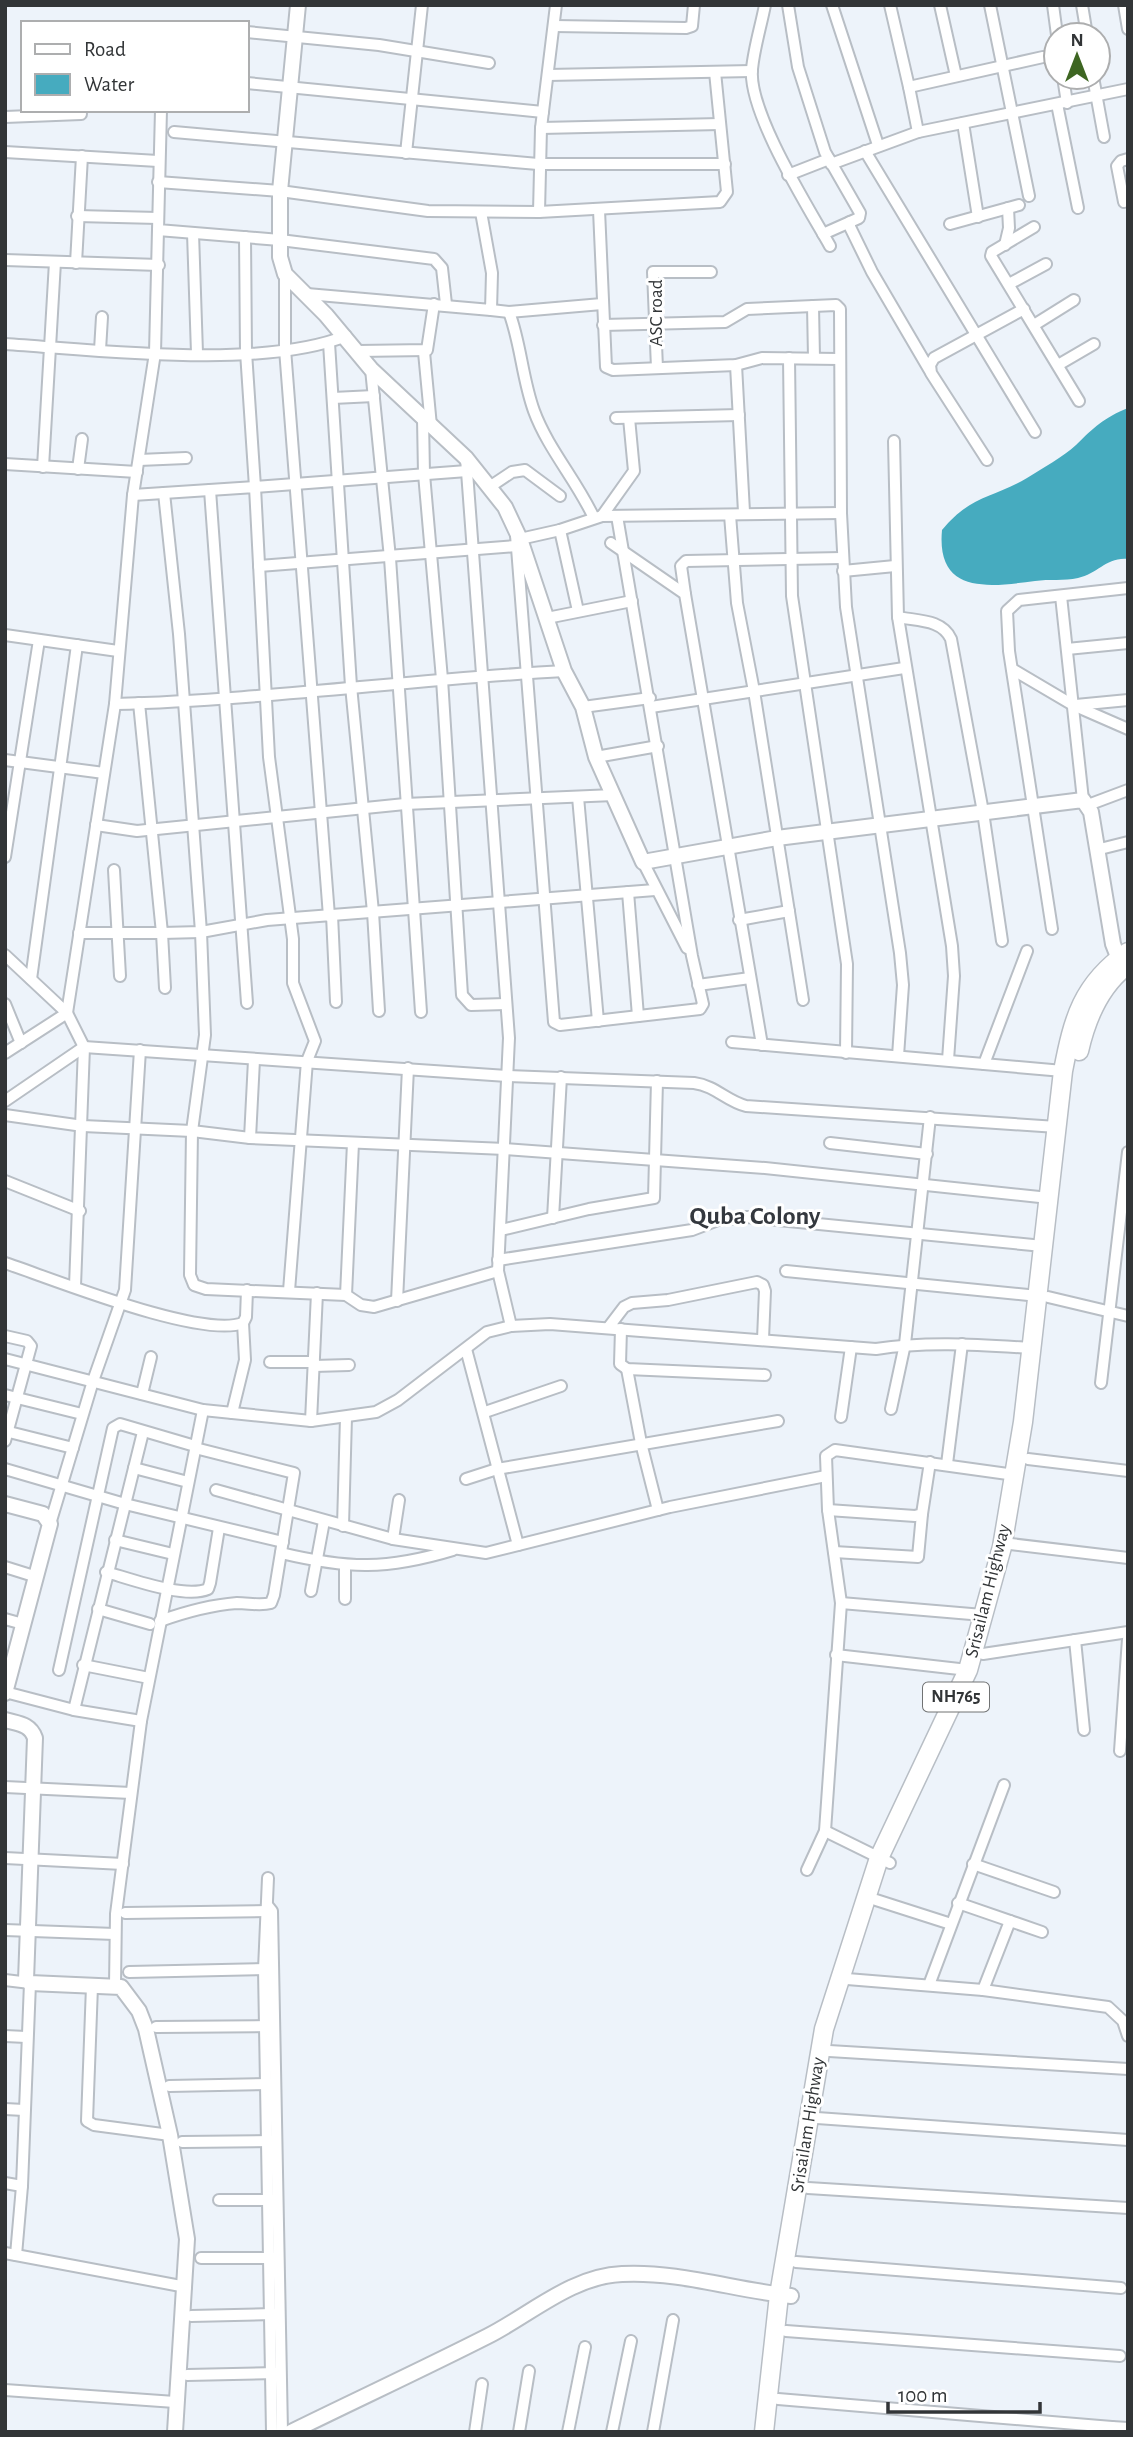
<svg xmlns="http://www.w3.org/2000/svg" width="1133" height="2437" font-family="'Alegreya Sans',sans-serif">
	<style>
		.water { fill: #46abbf }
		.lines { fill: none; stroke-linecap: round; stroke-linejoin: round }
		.minor-casing { stroke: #b8bec5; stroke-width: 14 }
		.tertiary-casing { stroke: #b8bec5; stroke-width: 18 }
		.trunk-casing { stroke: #b8bec5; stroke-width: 21 }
		.minor { stroke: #fff; stroke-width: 10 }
		.tertiary { stroke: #fff; stroke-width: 14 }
		.trunk { stroke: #fff; stroke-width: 18 }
		.labels { text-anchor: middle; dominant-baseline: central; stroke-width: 6; stroke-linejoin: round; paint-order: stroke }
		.shield { fill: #fff; stroke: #707273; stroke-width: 2 }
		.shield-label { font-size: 18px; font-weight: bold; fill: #323537 }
		.street-label { font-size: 19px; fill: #323537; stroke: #fff }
		.district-label { font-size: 26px; font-weight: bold; fill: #34383e; stroke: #fff }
	</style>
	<rect width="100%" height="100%" fill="#edf3fa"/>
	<path class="water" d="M1128 408V559C1106 557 1098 574 1078 578 1064 581 1049 579 1035 581 989 587 936 595 942 530 972 494 992 499 1027 478 1043 468 1063 457 1076 445 1093 428 1105 417 1128 408Z"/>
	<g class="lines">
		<g class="minor-casing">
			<g id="minor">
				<path d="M765 5C761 26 754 48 752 69 748 112 808 207 830 246"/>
				<polyline points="788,5 798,67 825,152 860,213 859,218 850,222 850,227 872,272 930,371"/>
				<polyline points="832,5 878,145"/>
				<polyline points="890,5 909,87 1043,57"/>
				<polyline points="940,5 956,76"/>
				<polyline points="990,5 1029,196"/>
				<polyline points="1053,5 1057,35"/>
				<polyline points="1082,5 1087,35"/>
				<polyline points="1124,5 1128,29"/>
				<polyline points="554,26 686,28 692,26 694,5"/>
				<polyline points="247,32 379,45 489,63"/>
				<polyline points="548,75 752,71"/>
				<polyline points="1063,77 1067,103"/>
				<polyline points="1093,77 1104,137"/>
				<polyline points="247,83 543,112"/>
				<polyline points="909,87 918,132"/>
				<polyline points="1057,104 1078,208"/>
				<polyline points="161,110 158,230 280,240 434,259 442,268 446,304"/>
				<polyline points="5,117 81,114"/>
				<polyline points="963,123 978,217"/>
				<polyline points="541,128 720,124"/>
				<polyline points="174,132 538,164 725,164"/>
				<polyline points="865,151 1035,432"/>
				<polyline points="5,152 158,161"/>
				<polyline points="406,153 422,5"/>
				<polyline points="831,164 918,132 1128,89"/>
				<polyline points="788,175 829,159"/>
				<polyline points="158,182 280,191 428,211 539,212 541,128 556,5"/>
				<polyline points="1124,202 1117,166 1121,161 1128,159"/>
				<polyline points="599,210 606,367 613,370 736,365 762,358 839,359"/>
				<polyline points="539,212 720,202 727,192 715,72"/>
				<polyline points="77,216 158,218"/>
				<polyline points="950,224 1019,205"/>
				<polyline points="1034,227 992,252 991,256 1079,401"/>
				<polyline points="193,233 197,353"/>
				<polyline points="823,234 850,222"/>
				<polyline points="245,237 246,352 255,487 467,471"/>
				<polyline points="1005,245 1009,228 1008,208"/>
				<polyline points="5,260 159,265"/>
				<polyline points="76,263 82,156"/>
				<polyline points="285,274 285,349 329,916"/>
				<polyline points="1009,284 1046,264"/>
				<polyline points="307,294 491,310 492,273 481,212"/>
				<polyline points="813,306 814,358"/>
				<polyline points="491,310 509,312 602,304"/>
				<path d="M509 312C521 344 522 378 534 411 548 449 577 481 594 518"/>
				<polyline points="603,325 725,322 747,309 836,305 840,309 841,513 846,607 900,953 903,985 898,1056"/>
				<polyline points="1034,325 1074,300"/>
				<polyline points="329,343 351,686 373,912 379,1011"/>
				<path d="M5 344C99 350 259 370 346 336"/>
				<polyline points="100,350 102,317"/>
				<polyline points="358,351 427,350 434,304"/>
				<polyline points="424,352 431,426"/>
				<polyline points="789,358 792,596 847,964 846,1053"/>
				<polyline points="736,365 744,512"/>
				<polyline points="1058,365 1094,344"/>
				<polyline points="657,368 653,272 711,272"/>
				<polyline points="371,369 390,558 421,1012"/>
				<polyline points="333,398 374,396"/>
				<polyline points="616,418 739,415"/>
				<polyline points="423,419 424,474 442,679 462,995 471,1005 506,1004"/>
				<polyline points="894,441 898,617 952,946 954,976 948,1060"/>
				<polyline points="466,458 509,1038 498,1271 511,1326"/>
				<polyline points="139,460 186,458"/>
				<polyline points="987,460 931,373 930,365 934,358 1024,309"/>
				<polyline points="5,464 137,472"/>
				<polyline points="43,467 55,262"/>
				<polyline points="78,469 82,439"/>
				<polyline points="491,486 512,472 525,470 560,496"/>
				<polyline points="210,490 247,1003"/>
				<polyline points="133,495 255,487 269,757 293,939 293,983 315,1041 307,1061 289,1291"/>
				<polyline points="730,515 737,603 754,691 803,1000"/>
				<polyline points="602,516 634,471 629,418"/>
				<polyline points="560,530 578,611"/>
				<polyline points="516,535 554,1022 560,1025 700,1009 703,1004 692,956 617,516"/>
				<polyline points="520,539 560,530 602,516 841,513"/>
				<polyline points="611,543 685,594 762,1045"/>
				<polyline points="259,566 516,546"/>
				<polyline points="843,571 895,566"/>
				<polyline points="685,594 681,566 686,561 842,558"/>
				<polyline points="1061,596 1083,800"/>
				<path d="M898 617C917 621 942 619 951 639L983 812 1002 941"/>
				<polyline points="547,618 632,601"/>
				<polyline points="5,635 118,651"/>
				<polyline points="1067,649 1128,643"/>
				<polyline points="1012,669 1073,705 1128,729"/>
				<polyline points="139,703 162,933 201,932 179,634 164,493"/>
				<path d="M115 704C265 700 414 679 564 671"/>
				<polyline points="1076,705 1128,700"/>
				<polyline points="583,707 650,698"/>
				<polyline points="651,707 904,668"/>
				<polyline points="596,757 658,746"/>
				<polyline points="5,760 104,773"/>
				<polyline points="578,797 598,1021"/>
				<polyline points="1088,805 1128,790"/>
				<polyline points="96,825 137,831 405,804 614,795"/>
				<polyline points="1096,850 1128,842"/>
				<polyline points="5,857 39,640"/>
				<polyline points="643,862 687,948"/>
				<polyline points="114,870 120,976"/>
				<polyline points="628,892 638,1016"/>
				<polyline points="332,915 336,1002"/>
				<polyline points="739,920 789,911"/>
				<polyline points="1052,929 1009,651 1007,611 1019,600 1128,588"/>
				<polyline points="79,933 162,933 165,988"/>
				<polyline points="5,955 67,1013 84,1047 75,1286"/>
				<polyline points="31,979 77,645"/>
				<polyline points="698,985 750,978"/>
				<polyline points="5,1004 21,1043"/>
				<polyline points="732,1042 1063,1071"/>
				<polyline points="5,1053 67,1013 115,704 133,495 155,353 158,230"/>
				<polyline points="254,1060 250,1138 505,1149 765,1168 1049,1198"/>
				<polyline points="984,1064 1027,951"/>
				<path d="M5 1101 84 1047 507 1076 694 1083C716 1086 726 1101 746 1106L1057 1127"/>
				<polyline points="5,1115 83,1126 192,1131 250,1138"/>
				<polyline points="830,1143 927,1154"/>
				<polyline points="5,1181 80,1211"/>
				<polyline points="553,1218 561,1077"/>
				<polyline points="501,1230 589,1209 654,1198 657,1081"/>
				<polyline points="498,1260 692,1230 718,1220 747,1217 1043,1246"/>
				<path d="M5 1263C53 1279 201 1339 243 1323L246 1317 247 1290"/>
				<polyline points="498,1271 374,1307 361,1305 346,1295 206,1289 194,1285 190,1275 192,1131 205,1035 201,932 267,920 655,890"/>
				<polyline points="786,1271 1038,1296"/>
				<polyline points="346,1295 353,1143"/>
				<polyline points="1048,1297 1128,1316"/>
				<polyline points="397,1301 408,1068"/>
				<polyline points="608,1328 624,1307 632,1303 668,1300 757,1282 763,1285 765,1291 763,1339"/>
				<polyline points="621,1329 620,1364 627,1369 765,1375"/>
				<polyline points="5,1336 27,1341 31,1346 5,1441"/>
				<polyline points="466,1349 518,1545"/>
				<path d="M5 1359 203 1410 311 1421 376 1412 398 1400 487 1332 511 1326 550 1324 876 1349C928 1341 980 1345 1031 1348"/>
				<polyline points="270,1362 314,1362"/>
				<polyline points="314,1366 349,1365"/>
				<polyline points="627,1369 641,1443 658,1510"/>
				<polyline points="1101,1383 1128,1152"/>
				<polyline points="142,1394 151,1357"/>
				<polyline points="5,1395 82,1414"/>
				<polyline points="891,1409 905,1344 930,1117"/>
				<polyline points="485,1412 561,1386"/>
				<polyline points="232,1413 245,1360 243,1323"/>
				<polyline points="841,1417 851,1347"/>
				<polyline points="311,1421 317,1293"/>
				<polyline points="5,1431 73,1448"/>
				<polyline points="1028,1459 1128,1471"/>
				<polyline points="947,1464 962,1344"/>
				<polyline points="134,1468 188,1482"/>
				<polyline points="5,1469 125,1504 283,1542"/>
				<polyline points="466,1479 497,1469 778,1421"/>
				<polyline points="216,1490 393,1539 486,1553 670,1507 826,1476"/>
				<polyline points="828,1510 915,1516 922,1514 930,1462"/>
				<polyline points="50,1524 93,1381 125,1290 140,1050"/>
				<polyline points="343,1526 346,1417"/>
				<polyline points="393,1539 399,1500"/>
				<polyline points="115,1540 173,1554"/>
				<polyline points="1002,1543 1128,1558"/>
				<polyline points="834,1552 918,1557 922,1514"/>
				<path d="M281 1553C348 1569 387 1570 453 1550"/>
				<polyline points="345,1566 345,1599"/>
				<polyline points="5,1567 37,1577"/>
				<path d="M106 1572C131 1579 185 1599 208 1589L210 1583 219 1528"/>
				<polyline points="311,1591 324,1521"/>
				<polyline points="841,1603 983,1615"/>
				<polyline points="98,1609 150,1624"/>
				<polyline points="5,1619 23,1624"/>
				<path d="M160 1621C185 1612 211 1605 237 1603 249 1603 260 1606 271 1603L274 1595 294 1473 195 1448"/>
				<polyline points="1075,1640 1084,1730"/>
				<polyline points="983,1654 1128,1632"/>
				<polyline points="836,1655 968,1670"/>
				<polyline points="83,1665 149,1678"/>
				<polyline points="59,1670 113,1428 120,1424 195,1446"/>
				<polyline points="5,1692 74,1710 141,1721"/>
				<polyline points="74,1710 143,1432"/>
				<polyline points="1120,1751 1128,1639"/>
				<polyline points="5,1787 131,1793"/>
				<polyline points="825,1831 890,1863"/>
				<polyline points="5,1858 123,1864"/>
				<polyline points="973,1864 1054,1892"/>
				<polyline points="807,1870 825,1831 841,1603 828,1510 826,1456 835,1450 1015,1475"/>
				<polyline points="268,1878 264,1969 272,2432"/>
				<polyline points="876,1900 951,1924"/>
				<polyline points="958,1903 1042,1932"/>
				<polyline points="268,1906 272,1911 282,2432"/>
				<polyline points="125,1913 269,1911"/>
				<polyline points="5,1930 115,1934"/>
				<polyline points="129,1972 271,1969"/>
				<polyline points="847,1979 983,1990 1108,2007 1123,2021 1128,2036"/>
				<polyline points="5,1980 30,1983 22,2186 16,2255"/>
				<polyline points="115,1985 116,1914 141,1721 203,1410"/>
				<polyline points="929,1985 1004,1785"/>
				<polyline points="92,1986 87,2121 94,2125 170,2135"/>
				<polyline points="983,1990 1010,1921"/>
				<polyline points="156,2027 272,2026"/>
				<polyline points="5,2036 26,2037"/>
				<polyline points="829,2051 1128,2069"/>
				<polyline points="169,2086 273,2084"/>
				<polyline points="5,2109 24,2110"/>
				<polyline points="817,2118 1128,2140"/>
				<polyline points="182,2142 274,2141"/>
				<polyline points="5,2183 22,2186"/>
				<polyline points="808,2188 1128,2208"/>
				<polyline points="219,2200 275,2200"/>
				<polyline points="5,2253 186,2287"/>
				<polyline points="201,2258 275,2258"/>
				<polyline points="796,2262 1121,2288"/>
				<polyline points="191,2316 273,2314"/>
				<polyline points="786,2331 1120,2356"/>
				<polyline points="187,2375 277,2373"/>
				<polyline points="5,2390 175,2402"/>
				<polyline points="778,2399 1112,2427 1112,2432"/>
				<polyline points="1112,2427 1128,2428"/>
				<polyline points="475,2432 482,2384"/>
				<polyline points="519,2432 529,2371"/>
				<polyline points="568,2432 585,2347"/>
				<polyline points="612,2432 631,2341"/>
				<polyline points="653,2432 673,2320"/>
			</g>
		</g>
		<g class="tertiary-casing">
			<g id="tertiary">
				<polyline points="298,5 280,191 280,257 285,274 326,315 371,369 466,458 505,507 520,539 564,671 583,707 596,757 643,862 777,838 1083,800 1091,812 1113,944 1122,967"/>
				<polyline points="5,1504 43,1514 50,1524 5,1693"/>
				<path d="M5 1720C19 1724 30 1724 35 1738L26 1980 30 1983 121 1987 139 2011 146 2029 170 2135 187 2239 175 2432"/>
				<path d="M291 2432C356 2400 423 2369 488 2336 531 2314 572 2276 622 2274 678 2271 735 2290 791 2296"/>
			</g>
		</g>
		<g class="trunk-casing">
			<g id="trunk">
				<path d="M1079 1051C1086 1020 1100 987 1125 967"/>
				<path d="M764 2432 779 2295 824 2029 879 1858 968 1670 1002 1547 1023 1422 1063 1071C1073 1019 1082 984 1128 952"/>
			</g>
		</g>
		<use href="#minor" class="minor"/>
		<use href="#tertiary" class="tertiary"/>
		<use href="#trunk" class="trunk"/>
	</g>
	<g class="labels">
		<rect class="shield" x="923" y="1682.5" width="66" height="29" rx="5"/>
		<g class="shield-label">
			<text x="956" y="1697">NH765</text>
		</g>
		<g class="street-label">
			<text transform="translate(656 313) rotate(-90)">ASC road</text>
			<text transform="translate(988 1591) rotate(-76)">Srisailam Highway</text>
			<text transform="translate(808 2125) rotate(-81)">Srisailam Highway</text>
		</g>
		<g class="district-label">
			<text x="755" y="1216">Quba Colony</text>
		</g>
	</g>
	<rect width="1133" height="2437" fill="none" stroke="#323537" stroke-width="14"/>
	<rect x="21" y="21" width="228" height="91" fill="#ffffff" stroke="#adaeaf" stroke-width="2"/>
	<rect x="35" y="44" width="35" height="10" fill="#ffffff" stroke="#adaeaf" stroke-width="2"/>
	<text x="84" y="56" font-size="21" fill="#323537">Road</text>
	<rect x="35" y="74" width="35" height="21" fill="#46abbf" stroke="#adaeaf" stroke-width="2"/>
	<text x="84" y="91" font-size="21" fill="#323537">Water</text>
	<g transform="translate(1077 56)"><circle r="33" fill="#ffffff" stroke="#adaeaf" stroke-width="2"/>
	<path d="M0-5L12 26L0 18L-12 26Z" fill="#3e6622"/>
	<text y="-10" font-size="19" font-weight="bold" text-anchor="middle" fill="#323537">N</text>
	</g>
	<path d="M888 2402v10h152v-10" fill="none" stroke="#323537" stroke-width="3.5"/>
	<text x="898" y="2402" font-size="21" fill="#323537" stroke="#ffffff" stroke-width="5" paint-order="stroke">100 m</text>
</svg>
